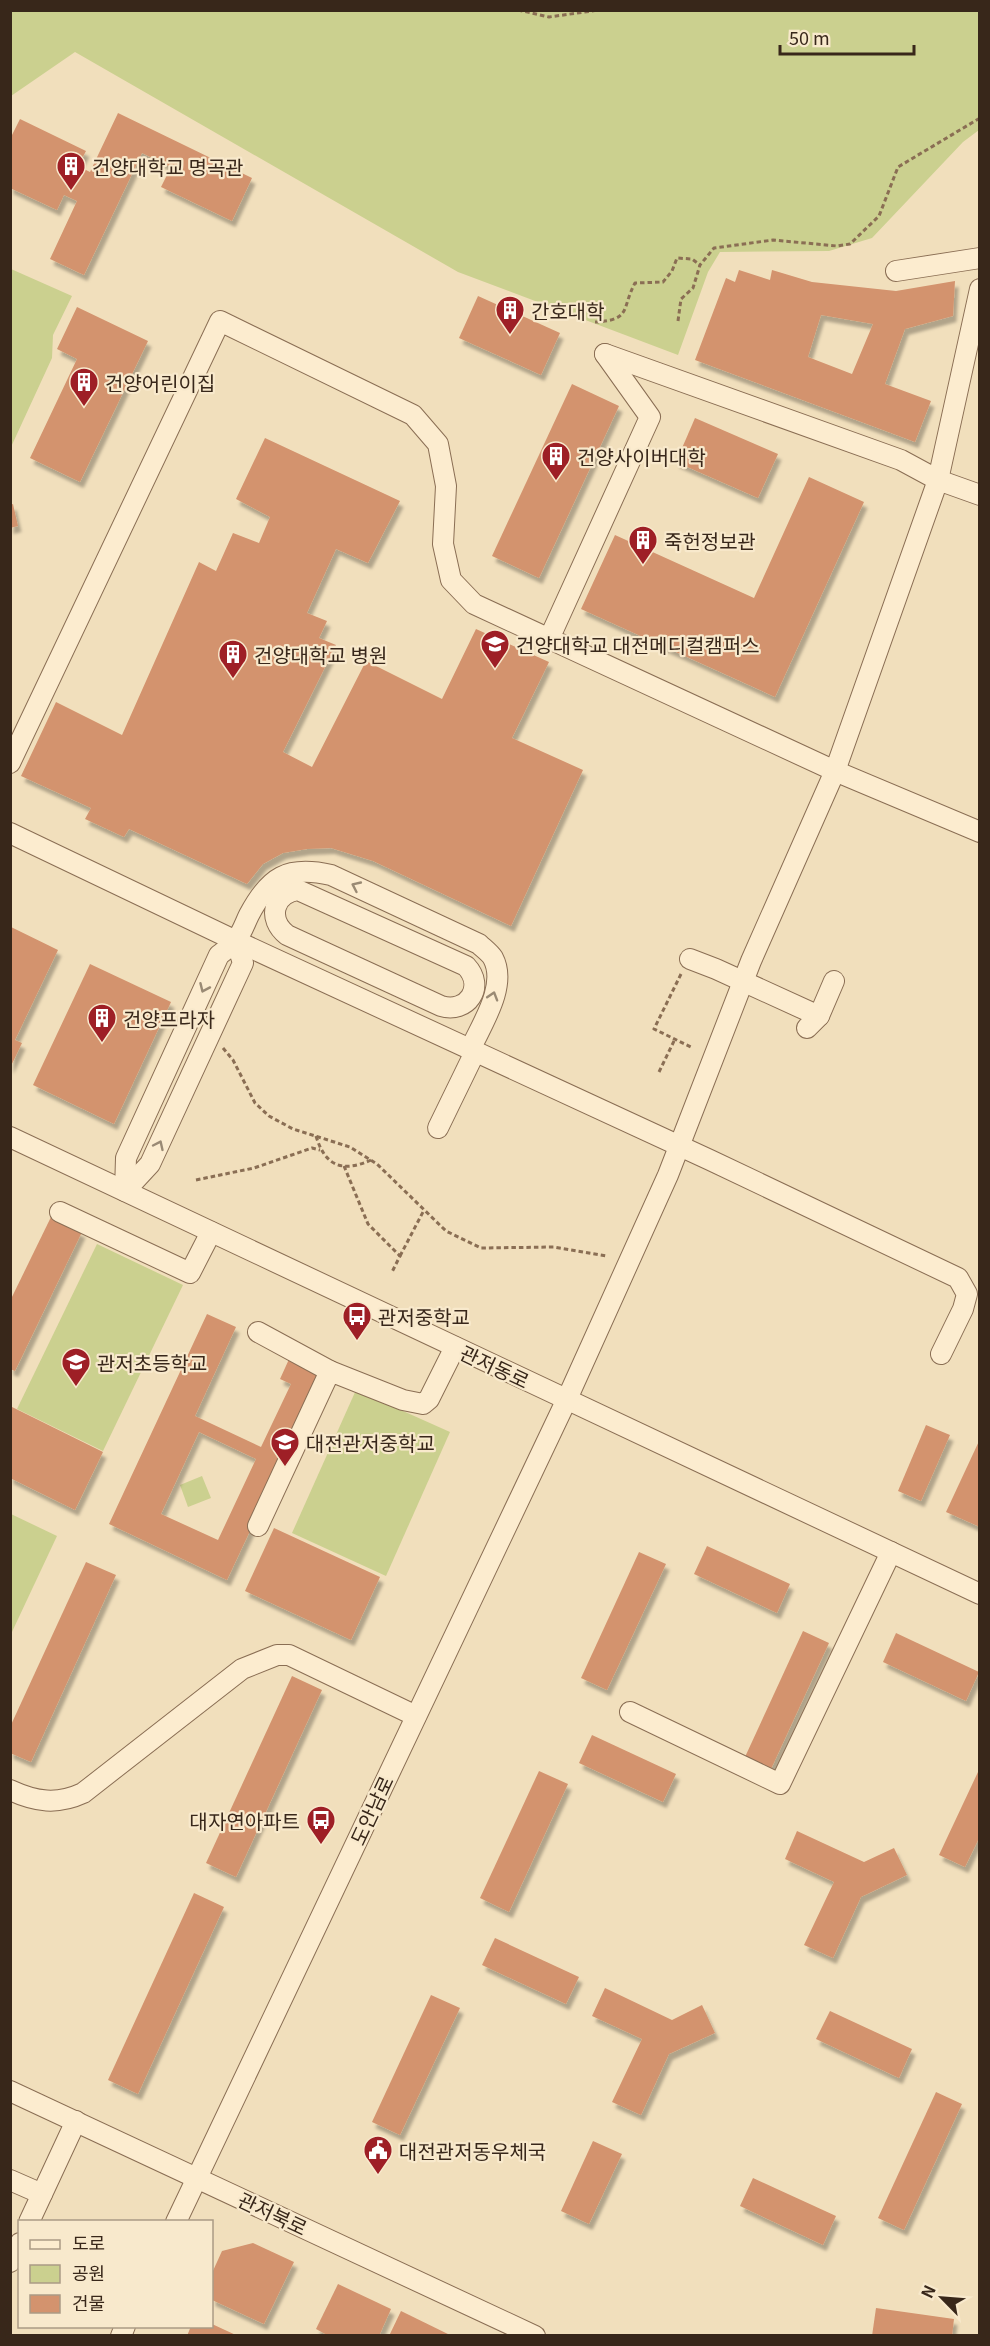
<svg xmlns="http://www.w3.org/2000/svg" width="990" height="2346" font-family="Georgia,'Noto Sans KR',serif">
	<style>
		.green { fill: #cbd08f }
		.building { fill: #d3936e; fill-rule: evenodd; filter: url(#shadow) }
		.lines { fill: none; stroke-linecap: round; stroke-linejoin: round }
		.minor-casing { stroke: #8a6e54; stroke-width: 22 }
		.path { stroke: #8a6e54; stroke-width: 3; stroke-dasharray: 4.5 3; stroke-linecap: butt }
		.minor { stroke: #fceccf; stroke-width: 20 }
		.oneway { stroke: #9a8a74 }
		.labels { text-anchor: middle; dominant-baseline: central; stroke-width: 4.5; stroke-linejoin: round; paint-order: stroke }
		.poi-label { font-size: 20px; fill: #38271a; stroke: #f8e9cc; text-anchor: start }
		.street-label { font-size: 20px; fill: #38271a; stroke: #f8e9cc }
	</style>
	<defs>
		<filter id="shadow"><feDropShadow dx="3.5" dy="6" stdDeviation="1.5" flood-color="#0004"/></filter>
	</defs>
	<rect width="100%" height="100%" fill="#f1dfbc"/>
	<g class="green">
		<polygon points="11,10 979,11 979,130 963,142 872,238 829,251 720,252 708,272 678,355 458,272 75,52 11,96"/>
		<polygon points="11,269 72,296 53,335 52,358 11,447"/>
		<polygon points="97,1244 183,1285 103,1451 17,1409"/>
		<polygon points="356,1390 450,1432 386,1576 292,1533"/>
		<polygon points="202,1476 211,1498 188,1507 180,1485"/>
		<polygon points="11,1514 57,1536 11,1634"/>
	</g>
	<g class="building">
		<polygon points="118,113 252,178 232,221 161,187 171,167 142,153 84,275 50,259 77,201 64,195 57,210 10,188 10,139 20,119 86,151 78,166 90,172"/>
		<path d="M739 270 770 280 772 270 812 282 896 291 955 281 953 316 905 329 885 384 931 401 915 442 695 360 726 278 735 282ZM821 315 873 324 852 374 808 357Z"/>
		<polygon points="478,296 560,333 541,375 459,338"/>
		<polygon points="77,307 148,341 80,482 30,458 77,359 57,349"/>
		<polygon points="572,384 619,406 539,578 492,556"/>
		<polygon points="695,418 778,454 758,498 676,462"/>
		<polygon points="265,438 400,501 368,563 336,549 307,613 327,621 319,638 336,645 283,752 312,767 366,661 442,699 476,629 549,662 512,738 583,770 511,926 373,861 331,848 307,849 283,853 263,864 247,884 129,829 124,837 85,819 91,808 21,776 56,702 122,735 199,562 216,571 233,533 259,543 270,517 236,499"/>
		<polygon points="809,477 864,502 775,697 581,609 615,535 754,598"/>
		<polygon points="13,504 18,526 10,528 10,505"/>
		<polygon points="11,927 58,950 15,1040 22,1043 10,1068"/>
		<polygon points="90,964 171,1002 114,1124 33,1085"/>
		<polygon points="51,1217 82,1232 15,1371 10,1369 10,1301"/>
		<path d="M207 1314 236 1327 195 1416 261 1447 291 1384 280 1379 290 1357 324 1373 227 1580 109 1524ZM199 1432 256 1459 218 1540 161 1514Z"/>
		<polygon points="10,1406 103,1452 75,1510 10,1478"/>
		<polygon points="926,1425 950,1435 921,1501 898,1491"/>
		<polygon points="980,1439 980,1527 946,1512"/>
		<polygon points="274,1528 380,1577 351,1640 245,1591"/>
		<polygon points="707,1546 790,1584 777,1613 694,1574"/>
		<polygon points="639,1552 666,1564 607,1690 581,1678"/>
		<polygon points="86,1562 116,1575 31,1762 10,1753 10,1727"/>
		<polygon points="803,1631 829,1643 771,1769 745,1757"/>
		<polygon points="896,1633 979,1672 966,1701 883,1662"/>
		<polygon points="292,1676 322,1690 236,1877 206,1863"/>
		<polygon points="592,1735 676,1774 663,1802 579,1763"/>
		<polygon points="539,1771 568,1784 509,1912 480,1898"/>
		<polygon points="978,1772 980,1836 965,1867 939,1855"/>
		<polygon points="797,1831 864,1862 894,1848 907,1875 861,1897 833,1958 804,1945 834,1882 785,1859"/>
		<polygon points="194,1893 224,1907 138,2094 108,2080"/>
		<polygon points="495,1938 579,1977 566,2004 482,1965"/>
		<polygon points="605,1988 672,2020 702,2005 715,2033 669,2054 641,2115 612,2102 642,2039 592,2016"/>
		<polygon points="431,1995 460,2008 400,2135 372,2122"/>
		<polygon points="830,2011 912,2049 899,2078 816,2039"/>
		<polygon points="936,2092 962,2104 904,2230 878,2218"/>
		<polygon points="593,2141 622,2154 589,2224 561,2211"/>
		<polygon points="753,2178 836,2216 823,2245 740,2206"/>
		<polygon points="253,2243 294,2262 264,2324 212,2300 212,2273 222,2251"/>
		<polygon points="338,2284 391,2309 379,2336 329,2336 316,2329"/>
		<polygon points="876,2308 954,2319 952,2336 872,2336"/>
		<polygon points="401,2311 452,2336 389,2336"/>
		<polygon points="212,2324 238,2336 187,2336 191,2326 212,2326"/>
	</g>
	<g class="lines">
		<g class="minor-casing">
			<g id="minor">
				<polyline points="896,271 980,258"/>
				<polyline points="605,354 901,460 938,480 980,495"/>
				<polyline points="549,639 650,417 605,354"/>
				<polyline points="10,763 220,321 413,415 438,444 446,486 443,544 451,580 474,604 835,771 980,832"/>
				<polyline points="10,833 236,941 710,1160 958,1278 967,1294 963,1309 941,1354"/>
				<path d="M298 890 466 966C486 987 467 1014 441 1006L287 935C267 919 273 894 298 890Z"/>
				<polyline points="690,959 716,969 819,1016"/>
				<polyline points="807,1028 819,1016 834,981"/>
				<polyline points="438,1128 475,1052"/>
				<polyline points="10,1137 980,1594"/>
				<path d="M125 1191 126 1158 219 955C224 951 232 946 236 940 242 933 245 923 249 915 269 877 287 865 331 875L479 944C483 948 490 953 493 958 508 986 481 1025 470 1050"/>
				<polyline points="125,1191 150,1164 243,963 236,941"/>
				<polyline points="60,1212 190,1273 211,1232"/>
				<polyline points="258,1332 330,1371"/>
				<polyline points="258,1526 330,1371 403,1400 423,1404 429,1399 455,1347"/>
				<polyline points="630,1712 780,1784 891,1552"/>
				<path d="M10 1790C36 1802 57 1805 83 1793L242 1669 277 1655H289L416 1716"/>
				<polyline points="10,2091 535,2336"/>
				<polyline points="10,2180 42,2194"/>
				<polyline points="29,2222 76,2121"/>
				<polyline points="176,2222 567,1399 668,1175 751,961 835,771 938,480 980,289"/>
				<polyline points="10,2262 20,2243"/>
				<polyline points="121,2336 125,2326"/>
			</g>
		</g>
		<g class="path">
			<polyline points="518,10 549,17 599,10"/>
			<polyline points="678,321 681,299 693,288 700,265 714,248 773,240 837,246 850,244 879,216 898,167 980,118"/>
			<path d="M595 322C632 320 621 309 635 283L663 282 672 271 677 258 692 259 700 265"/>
			<polyline points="681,974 654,1029 693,1048"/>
			<polyline points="223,1048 233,1060 255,1103 269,1116 293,1129 350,1147 377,1164 446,1231 481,1248 554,1247 607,1256"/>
			<polyline points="659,1072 675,1039"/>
			<path d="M316 1136C325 1166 342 1173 371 1160"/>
			<polyline points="344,1166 368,1224 400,1256 392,1272"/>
			<polyline points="196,1180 254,1168 312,1148 320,1150"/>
			<polyline points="400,1256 423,1212"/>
		</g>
		<use href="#minor" class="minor"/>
	</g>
	<defs><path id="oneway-chevron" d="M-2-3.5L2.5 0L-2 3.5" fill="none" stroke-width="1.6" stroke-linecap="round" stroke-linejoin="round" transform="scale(1.5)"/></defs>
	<g class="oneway">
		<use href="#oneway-chevron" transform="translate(356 886) rotate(-155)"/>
		<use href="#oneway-chevron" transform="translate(204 988) rotate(114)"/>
		<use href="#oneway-chevron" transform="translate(493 996) rotate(-73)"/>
		<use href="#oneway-chevron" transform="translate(159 1145) rotate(-65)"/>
	</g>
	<defs>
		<g id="building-pin" transform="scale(1.5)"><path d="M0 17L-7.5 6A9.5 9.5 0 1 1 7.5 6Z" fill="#9e1f26" stroke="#f8e9cc"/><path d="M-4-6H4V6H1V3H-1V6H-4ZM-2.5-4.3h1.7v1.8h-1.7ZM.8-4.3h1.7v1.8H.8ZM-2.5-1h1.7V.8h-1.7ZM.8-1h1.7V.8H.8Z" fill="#fff"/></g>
		<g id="university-pin" transform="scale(1.5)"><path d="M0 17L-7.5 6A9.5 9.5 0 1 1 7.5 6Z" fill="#9e1f26" stroke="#f8e9cc"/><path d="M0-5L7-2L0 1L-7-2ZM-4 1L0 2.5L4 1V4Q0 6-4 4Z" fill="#fff"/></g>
		<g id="bus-pin" transform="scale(1.5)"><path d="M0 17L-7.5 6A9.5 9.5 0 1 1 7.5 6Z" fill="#9e1f26" stroke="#f8e9cc"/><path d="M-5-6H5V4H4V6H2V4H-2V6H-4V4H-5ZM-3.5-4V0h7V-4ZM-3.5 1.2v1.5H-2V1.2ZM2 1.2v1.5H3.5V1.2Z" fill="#fff"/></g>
		<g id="school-pin" transform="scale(1.5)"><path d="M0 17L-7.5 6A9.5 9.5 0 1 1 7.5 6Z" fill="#9e1f26" stroke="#f8e9cc"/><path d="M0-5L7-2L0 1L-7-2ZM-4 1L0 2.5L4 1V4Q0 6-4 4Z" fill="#fff"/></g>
		<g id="civic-pin" transform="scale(1.5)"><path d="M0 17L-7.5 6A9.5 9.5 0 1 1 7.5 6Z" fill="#9e1f26" stroke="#f8e9cc"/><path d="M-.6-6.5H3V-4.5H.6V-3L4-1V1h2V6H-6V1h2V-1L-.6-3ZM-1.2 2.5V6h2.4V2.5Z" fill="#fff"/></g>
	</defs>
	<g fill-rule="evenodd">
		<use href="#building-pin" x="71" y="166"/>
		<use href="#building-pin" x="510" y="310"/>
		<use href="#building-pin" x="84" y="382"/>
		<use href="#building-pin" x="556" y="456"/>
		<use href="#building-pin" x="643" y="540"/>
		<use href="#university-pin" x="495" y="644"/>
		<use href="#building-pin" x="233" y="654"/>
		<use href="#building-pin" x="102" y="1018"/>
		<use href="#bus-pin" x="357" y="1316"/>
		<use href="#school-pin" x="76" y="1362"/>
		<use href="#school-pin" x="285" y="1442"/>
		<use href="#bus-pin" x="321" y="1820"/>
		<use href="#civic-pin" x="378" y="2150"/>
	</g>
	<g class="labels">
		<g class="poi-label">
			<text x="92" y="166">건양대학교 명곡관</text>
			<text x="531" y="310">간호대학</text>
			<text x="105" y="382">건양어린이집</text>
			<text x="577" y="456">건양사이버대학</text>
			<text x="664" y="540">죽헌정보관</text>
			<text x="516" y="644">건양대학교 대전메디컬캠퍼스</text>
			<text x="254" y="654">건양대학교 병원</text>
			<text x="123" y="1018">건양프라자</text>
			<text x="378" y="1316">관저중학교</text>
			<text x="97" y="1362">관저초등학교</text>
			<text x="306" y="1442">대전관저중학교</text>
			<text x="300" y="1820" text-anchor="end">대자연아파트</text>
			<text x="399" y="2150">대전관저동우체국</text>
		</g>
		<g class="street-label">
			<text transform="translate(495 1366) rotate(25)">관저동로</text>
			<text transform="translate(371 1810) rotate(-65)">도안남로</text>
			<text transform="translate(273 2213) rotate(25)">관저북로</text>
		</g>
	</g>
	<rect width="990" height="2346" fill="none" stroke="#38271a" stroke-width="24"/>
	<rect x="18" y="2220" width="195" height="108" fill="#f8e9cc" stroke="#ab9b85" stroke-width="1.5"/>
	<rect x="30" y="2240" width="30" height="9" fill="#fceccf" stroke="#ab9b85" stroke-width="1.5"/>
	<text x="72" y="2250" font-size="18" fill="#38271a">도로</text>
	<rect x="30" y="2265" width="30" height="18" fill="#cbd08f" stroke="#ab9b85" stroke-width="1.5"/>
	<text x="72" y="2280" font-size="18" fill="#38271a">공원</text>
	<rect x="30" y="2295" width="30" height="18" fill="#d3936e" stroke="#ab9b85" stroke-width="1.5"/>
	<text x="72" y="2310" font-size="18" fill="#38271a">건물</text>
	<g transform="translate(942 2298) rotate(295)" stroke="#f8e9cc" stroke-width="4.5" paint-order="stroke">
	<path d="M0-4.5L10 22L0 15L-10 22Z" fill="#38271a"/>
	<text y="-9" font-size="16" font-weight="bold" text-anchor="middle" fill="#38271a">N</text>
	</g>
	<path d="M780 45v9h134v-9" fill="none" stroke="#38271a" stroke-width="3"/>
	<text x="789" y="45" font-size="18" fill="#38271a" stroke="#f8e9cc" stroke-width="4.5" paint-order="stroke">50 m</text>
</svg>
